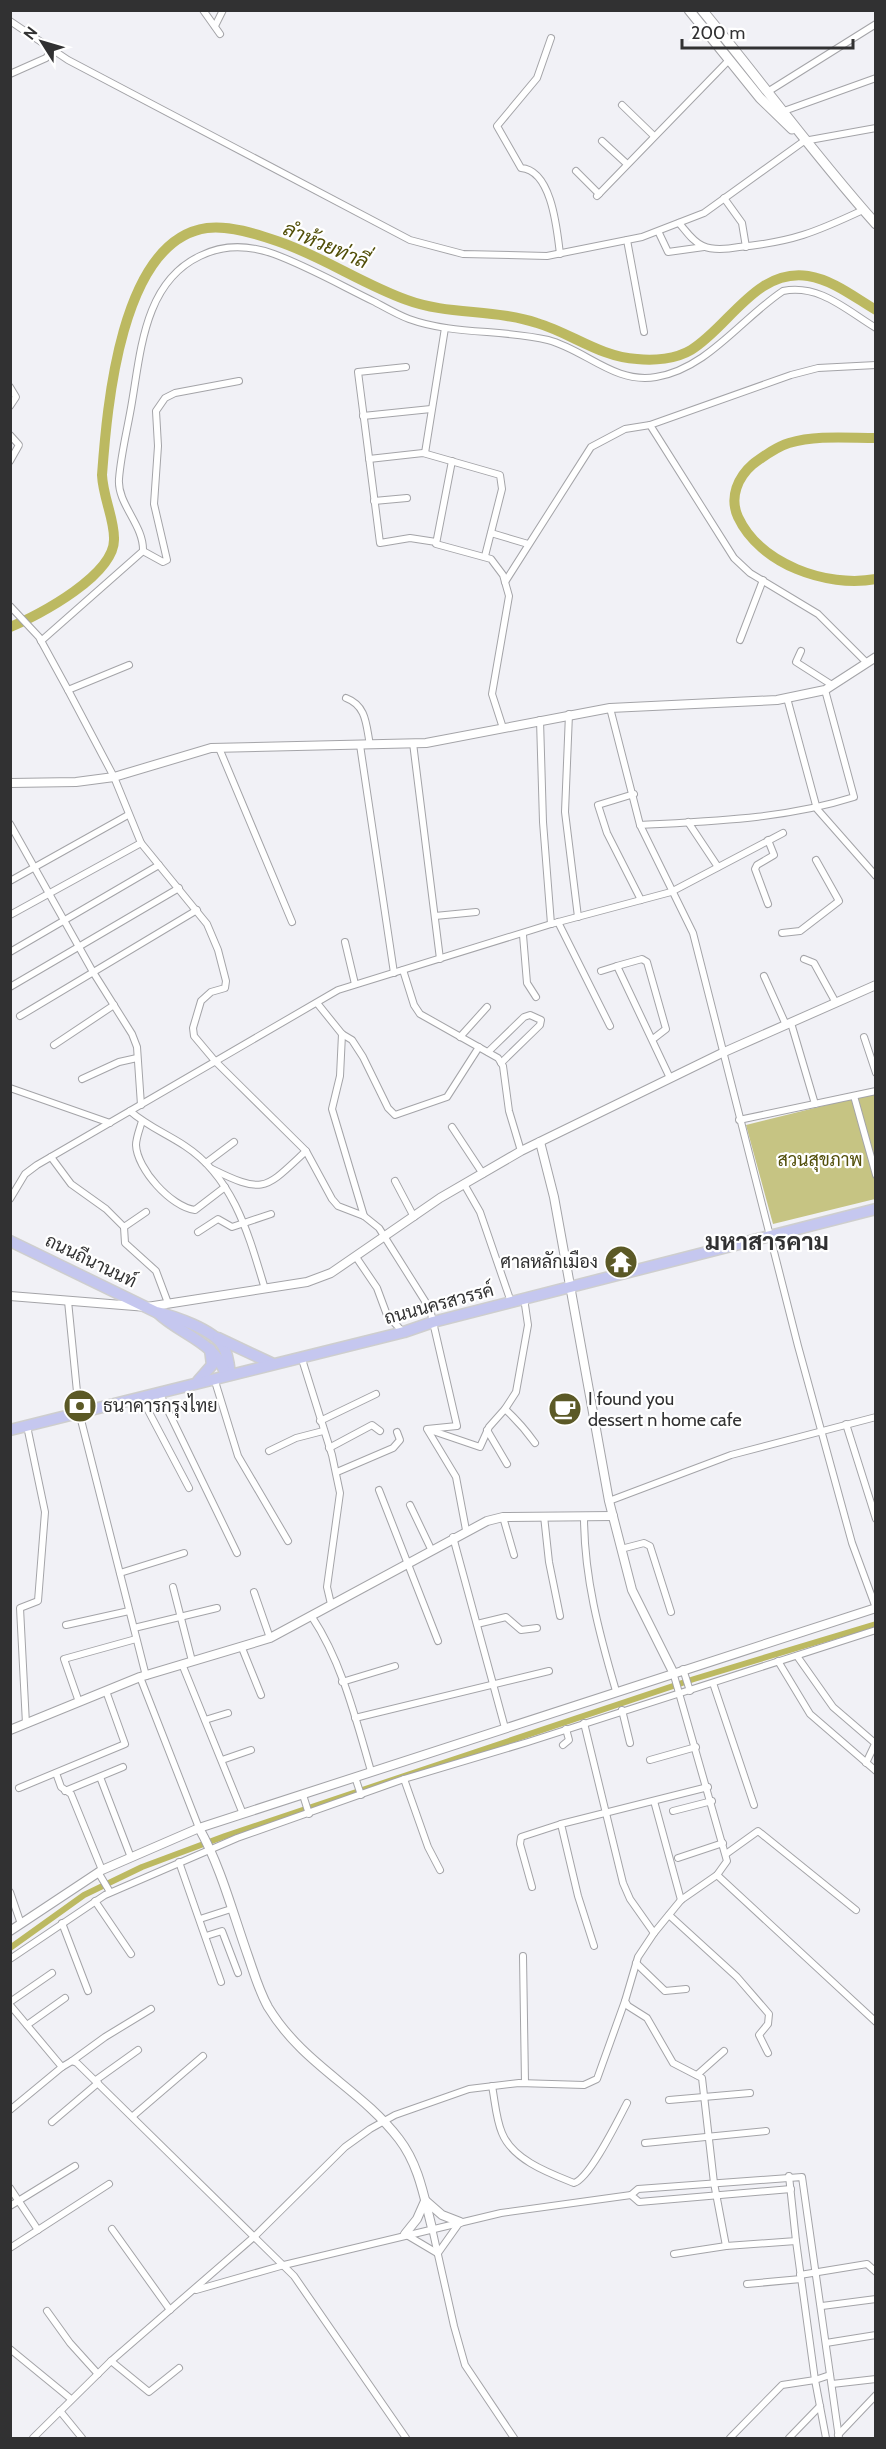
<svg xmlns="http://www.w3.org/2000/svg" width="886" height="2449" font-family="Cabin,Sarabun,sans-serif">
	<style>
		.green { fill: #c6c483 }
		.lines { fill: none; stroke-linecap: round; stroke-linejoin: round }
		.canal { stroke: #bcb961; stroke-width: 6 }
		.river { stroke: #bcb961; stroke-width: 10 }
		.minor-casing { stroke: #a4a4a8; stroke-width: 8 }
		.tertiary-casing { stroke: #a4a4a8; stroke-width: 10 }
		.secondary-casing { stroke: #a4a4a8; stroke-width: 11 }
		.primary-casing { stroke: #cecece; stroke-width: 13 }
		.minor { stroke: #fff; stroke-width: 6 }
		.tertiary { stroke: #fff; stroke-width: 8 }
		.secondary { stroke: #fff; stroke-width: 9 }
		.primary { stroke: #c5c7ef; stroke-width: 10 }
		.labels { text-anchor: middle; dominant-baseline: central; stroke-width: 4.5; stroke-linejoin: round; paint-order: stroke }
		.park-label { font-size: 18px; fill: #524f0a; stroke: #fff }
		.street-label { font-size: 18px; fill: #313132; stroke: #fff }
		.poi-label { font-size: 18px; fill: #313132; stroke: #fff; text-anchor: start }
		.water-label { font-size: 20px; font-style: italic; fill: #504d06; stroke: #fff }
		.district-label { font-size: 24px; font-weight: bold; fill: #313132; stroke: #fff }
	</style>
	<rect width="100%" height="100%" fill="#f1f1f6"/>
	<polygon class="green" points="875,1093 875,1199 773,1224 746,1125"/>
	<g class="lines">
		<polyline class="canal" points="10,1948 84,1895 142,1867 225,1836 694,1679 876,1624"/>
		<g class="river">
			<path d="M876 438C847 438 816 435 789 443 776 447 764 456 753 464 738 477 729 497 738 517 760 564 826 588 876 579"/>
			<path d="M10 627C40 615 116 574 114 538 114 518 103 497 102 475 107 408 120 240 207 228 229 225 257 234 277 241 322 256 362 284 407 300 447 315 495 309 537 323 571 333 600 357 637 359 654 361 676 359 691 350 729 327 756 268 808 276 833 280 854 297 876 310"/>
		</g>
		<g class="minor-casing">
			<g id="minor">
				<polyline points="203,10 220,34"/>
				<polyline points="10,21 68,60 410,240 463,254 547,256 642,237 704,213 804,141 876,128"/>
				<polyline points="215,26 223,10"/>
				<path d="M551 38 537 78 497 126 521 168C552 170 557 230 560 254"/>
				<polyline points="10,74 46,58 52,50"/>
				<polyline points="769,91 876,24"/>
				<polyline points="622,105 654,136"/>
				<polyline points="784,111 876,78"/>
				<polyline points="602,141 627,164"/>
				<polyline points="576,171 599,194"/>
				<polyline points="597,196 729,60"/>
				<polyline points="724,198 742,223 746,247"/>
				<path d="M679 223C686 231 693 242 703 246 714 251 728 249 739 247 792 242 816 232 863 210"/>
				<polyline points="659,233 668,252 704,247"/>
				<polyline points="627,240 644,332"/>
				<polyline points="406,367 358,372 380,543 410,538 436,542"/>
				<polyline points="10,387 16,397 10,406"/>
				<polyline points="363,416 431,409"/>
				<polyline points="10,435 19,445 10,461"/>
				<polyline points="425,453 445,328"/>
				<polyline points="369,459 423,453 500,475 502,489 485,556"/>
				<polyline points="452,461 436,544 491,559 503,575 509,596 492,694 503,728"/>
				<polyline points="374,501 407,498"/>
				<polyline points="491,533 528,544"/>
				<path d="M143 551C144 525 117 504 119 479 121 453 128 427 132 402 141 349 145 282 200 256 224 244 249 245 274 254 309 267 342 286 375 302 386 308 398 315 409 319 453 335 503 329 548 340 586 350 614 384 656 377 707 369 742 318 783 291 820 284 846 310 876 328"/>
				<polyline points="505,582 591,447 625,429 650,425"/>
				<polyline points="10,606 39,637 68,690 114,777 141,843 207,924 218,950 226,981 225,988 211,992 201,1001 193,1028 194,1036 215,1061 306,1151 332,1199 338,1206 364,1216 379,1228 430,1309 457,1426 427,1429 456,1477 466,1530"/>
				<polyline points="740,640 763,580"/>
				<polyline points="41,641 143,551 163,562 167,560 154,504 158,446 156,411 165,398 175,393 239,381"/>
				<polyline points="801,651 796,662 832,685"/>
				<polyline points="867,663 818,614 750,573 734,558 650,425 791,375 818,368 876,365"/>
				<polyline points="68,690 129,665"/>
				<path d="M346 698C367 706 366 725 370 745"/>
				<polyline points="787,698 817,809 876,876"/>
				<polyline points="610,708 640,825 693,933 798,1346 852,1543 876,1608"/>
				<polyline points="569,714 565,812 578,917"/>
				<polyline points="540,720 543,822 551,924"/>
				<polyline points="413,743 440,959"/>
				<polyline points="360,745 394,973"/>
				<polyline points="219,748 292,922"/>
				<polyline points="634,794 598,805 607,833 641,900"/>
				<polyline points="688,822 718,867"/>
				<polyline points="10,824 93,972 132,1034 137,1047 141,1105"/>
				<path d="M640 825C712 821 785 819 854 797L825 690"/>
				<polyline points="10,881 128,815"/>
				<polyline points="768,904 755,869 757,865 774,855 768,840"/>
				<polyline points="10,915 141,843"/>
				<polyline points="435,916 476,912"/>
				<polyline points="558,922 610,1026"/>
				<polyline points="782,933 800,931 839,901 816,860"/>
				<polyline points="523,935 527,983 536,997"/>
				<polyline points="345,942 355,984"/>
				<polyline points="10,952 159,865"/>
				<polyline points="804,959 814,963 836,1003"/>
				<polyline points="403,970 414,1005 420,1014 498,1058 503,1066 509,1111 521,1151"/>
				<polyline points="601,971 617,966"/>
				<polyline points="764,976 786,1025"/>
				<polyline points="10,987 179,888"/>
				<polyline points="317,1003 342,1034 352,1040 363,1057 388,1108 395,1115 447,1097 479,1047"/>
				<polyline points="20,1016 197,910"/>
				<polyline points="791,1023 815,1104"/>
				<polyline points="342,1034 340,1076 332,1109 364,1216"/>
				<polyline points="460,1037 487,1007"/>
				<polyline points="864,1037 876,1073"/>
				<polyline points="653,1039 666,1029 647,962 642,959 617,966 670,1078"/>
				<polyline points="54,1045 114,1005"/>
				<polyline points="488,1052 524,1017 530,1015 541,1020 540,1025 501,1063"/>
				<polyline points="82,1079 119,1062 137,1058"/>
				<polyline points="10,1088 110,1123"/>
				<polyline points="854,1096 876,1175"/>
				<path d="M130 1111C147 1126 167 1134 185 1146 234 1178 249 1236 265 1289"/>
				<polyline points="739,1120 876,1091"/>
				<path d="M142 1121C140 1128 136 1138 136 1145 137 1169 171 1207 195 1210L225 1187"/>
				<polyline points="452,1127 483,1174"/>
				<polyline points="51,1157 71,1184 106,1209 124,1227 146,1212"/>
				<polyline points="206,1163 234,1142"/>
				<path d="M212 1169C265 1195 265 1189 306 1151"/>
				<polyline points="395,1181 414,1217"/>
				<polyline points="464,1184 480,1212 511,1302"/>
				<polyline points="10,1199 25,1174 37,1165 338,990 551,924 671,892 783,833"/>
				<polyline points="124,1227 125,1243 156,1271 168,1303"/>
				<polyline points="198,1232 218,1219 232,1227 271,1214"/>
				<polyline points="356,1257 377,1288 387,1315 403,1332"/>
				<polyline points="68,1301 79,1412 146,1676"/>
				<polyline points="301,1356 332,1455 340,1493 327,1587 331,1604"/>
				<polyline points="214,1378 238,1456 288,1541"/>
				<polyline points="159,1392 237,1553"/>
				<polyline points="141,1397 189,1488"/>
				<path d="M505 1409C518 1421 525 1429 535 1443"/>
				<polyline points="320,1421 376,1394"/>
				<polyline points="846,1424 876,1519"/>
				<polyline points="430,1430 480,1447 489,1427 505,1409 516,1392 528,1325 524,1298"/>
				<polyline points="487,1430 507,1464"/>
				<polyline points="329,1448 372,1425 380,1431"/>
				<polyline points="269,1451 296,1438 323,1431"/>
				<polyline points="337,1472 393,1448 400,1440 397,1432"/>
				<polyline points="379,1490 438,1641"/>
				<polyline points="609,1501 731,1455 876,1417"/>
				<polyline points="410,1505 431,1549"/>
				<polyline points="544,1516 549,1562 560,1616"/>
				<path d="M584 1516C584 1577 599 1633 616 1691"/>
				<polyline points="503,1517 514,1555"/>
				<polyline points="453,1537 505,1728"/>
				<polyline points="621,1549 644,1543 650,1546 671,1612"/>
				<polyline points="120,1573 184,1553"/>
				<polyline points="173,1587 192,1661"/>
				<polyline points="254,1592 270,1638"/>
				<path d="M312 1617C342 1662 356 1720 371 1771"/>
				<polyline points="477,1624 506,1617 521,1630 537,1628"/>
				<polyline points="66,1625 129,1611"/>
				<polyline points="134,1628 217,1608"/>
				<polyline points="242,1648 261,1695"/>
				<polyline points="797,1656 833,1707 876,1744"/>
				<polyline points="778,1661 810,1714 876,1771"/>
				<polyline points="182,1664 243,1814"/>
				<polyline points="683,1669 690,1691"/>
				<polyline points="673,1672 727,1861 717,1875 681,1900 654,1933 638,1957 625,2001 628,2006 647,2018 673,2063 702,2078 714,2183 726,2246 796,2241 789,2176"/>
				<polyline points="140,1677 199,1828"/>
				<polyline points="342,1682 395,1666"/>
				<polyline points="713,1683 754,1805"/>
				<polyline points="79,1702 64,1659 136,1639"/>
				<polyline points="622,1710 630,1743"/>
				<polyline points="355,1718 549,1671"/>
				<polyline points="205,1720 228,1713"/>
				<polyline points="584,1723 623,1883 630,1899 654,1933"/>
				<polyline points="26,1724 20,1608 38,1601 45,1512 27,1426"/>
				<polyline points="563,1745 569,1740 566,1729"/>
				<polyline points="222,1760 251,1750"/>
				<polyline points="650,1760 696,1747"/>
				<polyline points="866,1763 875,1744"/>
				<polyline points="56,1773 61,1787 71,1794 102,1870"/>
				<polyline points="100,1777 130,1855"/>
				<polyline points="355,1777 361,1795"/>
				<polyline points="404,1779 428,1847 440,1870"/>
				<polyline points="19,1788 125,1744 106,1691"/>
				<polyline points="65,1791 123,1767"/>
				<polyline points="303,1795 309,1814"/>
				<polyline points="654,1801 681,1900"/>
				<polyline points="673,1811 712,1801"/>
				<polyline points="726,1854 758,1831 856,1910"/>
				<polyline points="678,1858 723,1843"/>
				<polyline points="179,1862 221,1982"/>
				<polyline points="98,1872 110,1892"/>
				<polyline points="717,1875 876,2022"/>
				<polyline points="532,1887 520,1844 521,1837 561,1824"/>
				<polyline points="10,1892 21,1924"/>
				<polyline points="95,1901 131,1954"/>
				<polyline points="669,1915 737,1977 769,2014 768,2024 759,2035 768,2053"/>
				<polyline points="200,1919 231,1909"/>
				<polyline points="62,1923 88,1991"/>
				<polyline points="206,1936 222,1931 238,1973"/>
				<polyline points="594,1946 578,1896 561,1824 708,1787"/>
				<polyline points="523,1956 525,2083"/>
				<polyline points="10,1959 105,1895 237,1838 404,1779 528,1742 876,1630"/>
				<polyline points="636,1963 665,1991 686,1989"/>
				<polyline points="10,2002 52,1973"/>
				<polyline points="10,2005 62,2067"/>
				<polyline points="27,2025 65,1998"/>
				<polyline points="72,2061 105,2037 151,2009"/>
				<polyline points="697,2075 724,2051"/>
				<polyline points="96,2080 138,2050"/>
				<path d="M492 2086C495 2101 496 2119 502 2133 513 2160 549 2173 574 2183 590 2178 618 2120 627 2103"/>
				<polyline points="669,2100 750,2093"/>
				<polyline points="10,2110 62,2067 72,2061 77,2063 294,2276 406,2438"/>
				<polyline points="133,2116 203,2056"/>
				<polyline points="52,2122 98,2083"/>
				<polyline points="645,2143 766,2131"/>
				<polyline points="10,2188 38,2230"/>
				<polyline points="791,2189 639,2202 631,2195 638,2189 802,2177 839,2438"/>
				<polyline points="10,2206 75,2166"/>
				<polyline points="432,2228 454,2326 465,2365 514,2438"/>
				<polyline points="112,2229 170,2310"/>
				<polyline points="405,2234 437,2253"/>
				<polyline points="10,2248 109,2184"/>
				<polyline points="438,2253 460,2222"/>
				<polyline points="674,2254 726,2246"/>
				<polyline points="800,2275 867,2264 876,2272"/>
				<polyline points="747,2284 801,2279"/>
				<polyline points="196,2290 284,2265 501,2213 631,2195"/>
				<polyline points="822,2306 876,2299"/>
				<polyline points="47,2311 70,2343 98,2374"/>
				<polyline points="826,2343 876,2335"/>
				<polyline points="10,2349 71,2399"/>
				<polyline points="111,2361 149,2392 179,2368"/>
				<polyline points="832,2384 876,2379"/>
				<polyline points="60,2411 82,2438"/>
				<polyline points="838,2435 876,2395"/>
				<polyline points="33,2438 111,2361 255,2236 345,2147 370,2129 395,2115 469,2089 519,2083 584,2085 597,2079 625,2001"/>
				<polyline points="730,2438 782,2385 815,2380 796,2241"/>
				<polyline points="789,2438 820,2406"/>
				<polyline points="826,2438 815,2380 830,2375"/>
			</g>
		</g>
		<g class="tertiary-casing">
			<g id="tertiary">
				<polyline points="10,783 76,782 114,777 211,748 426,743 610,708 777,700 825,690 876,657"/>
				<polyline points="540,1142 554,1197 609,1501 632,1590 673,1672"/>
				<polyline points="10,1296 147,1307 307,1282 331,1273 440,1198 521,1151 722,1053 876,985"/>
				<polyline points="10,1730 140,1677 270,1638 487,1521 503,1517 613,1516"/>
				<path d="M199 1828C221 1867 233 1914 248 1956 254 1973 259 1991 268 2007 304 2066 360 2088 399 2139 419 2165 424 2197 432 2228"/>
				<polyline points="10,1931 102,1870 199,1828 876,1608"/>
				<polyline points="426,2201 442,2215 460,2222"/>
				<polyline points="405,2234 417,2219 425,2201"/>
			</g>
		</g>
		<g class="secondary-casing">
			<g id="secondary">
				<polyline points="689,10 760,98 792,129"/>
				<path d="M702 10C761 81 814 155 876 224"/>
			</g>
		</g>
		<g class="primary-casing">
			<g id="primary">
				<path d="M10 1241 156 1312C174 1316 214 1330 223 1346 228 1354 229 1365 230 1374"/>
				<path d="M158 1313C181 1335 215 1341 226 1375"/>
				<polyline points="218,1338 271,1363"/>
				<polyline points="198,1381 212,1365 210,1349"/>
				<polyline points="10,1430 404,1332 433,1322 876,1209"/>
			</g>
		</g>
		<use href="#minor" class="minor"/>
		<use href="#tertiary" class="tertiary"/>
		<use href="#secondary" class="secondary"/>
		<use href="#primary" class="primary"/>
	</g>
	<defs>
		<g id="temple-disc" transform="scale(1.725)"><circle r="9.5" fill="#5b5926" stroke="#fff"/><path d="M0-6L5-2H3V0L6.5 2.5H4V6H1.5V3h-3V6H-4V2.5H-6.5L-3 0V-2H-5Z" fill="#fff"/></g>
		<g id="bank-disc" transform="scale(1.725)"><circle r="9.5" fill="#5b5926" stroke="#fff"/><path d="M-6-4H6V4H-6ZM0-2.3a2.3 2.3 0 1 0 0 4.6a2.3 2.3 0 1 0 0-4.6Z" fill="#fff"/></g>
		<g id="cafe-disc" transform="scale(1.725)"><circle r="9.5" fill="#5b5926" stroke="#fff"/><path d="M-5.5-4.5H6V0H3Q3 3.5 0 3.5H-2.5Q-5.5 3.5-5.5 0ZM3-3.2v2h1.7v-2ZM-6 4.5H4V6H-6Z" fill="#fff"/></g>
	</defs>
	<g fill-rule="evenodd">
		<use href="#temple-disc" x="621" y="1262"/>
		<use href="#bank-disc" x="80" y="1406"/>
		<use href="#cafe-disc" x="565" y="1409"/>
	</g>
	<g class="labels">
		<g class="park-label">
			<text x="820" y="1160">สวนสุขภาพ</text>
		</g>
		<g class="street-label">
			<text transform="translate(91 1261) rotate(26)">ถนนถีนานนท์</text>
			<text transform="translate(439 1304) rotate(-15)">ถนนนครสวรรค์</text>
		</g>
		<g class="poi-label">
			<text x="598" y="1262" text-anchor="end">ศาลหลักเมือง</text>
			<text x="588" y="1399">I found you<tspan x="588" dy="21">dessert n home cafe</tspan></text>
			<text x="103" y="1406">ธนาคารกรุงไทย</text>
		</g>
		<g class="water-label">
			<text transform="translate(326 245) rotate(23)">ลำห้วยท่าลี่</text>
		</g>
		<g class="district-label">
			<text x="767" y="1241">มหาสารคาม</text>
		</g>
	</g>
	<rect width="886" height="2449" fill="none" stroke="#313132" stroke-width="24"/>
	<g transform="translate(42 42) rotate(307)" stroke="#ffffff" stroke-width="4.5" paint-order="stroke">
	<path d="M0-4.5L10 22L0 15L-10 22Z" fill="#313132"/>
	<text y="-9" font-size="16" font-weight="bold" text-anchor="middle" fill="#313132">N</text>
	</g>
	<path d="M682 39v9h171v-9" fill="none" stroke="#313132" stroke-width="3"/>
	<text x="691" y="39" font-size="18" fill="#313132" stroke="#ffffff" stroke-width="4.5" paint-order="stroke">200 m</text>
</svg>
